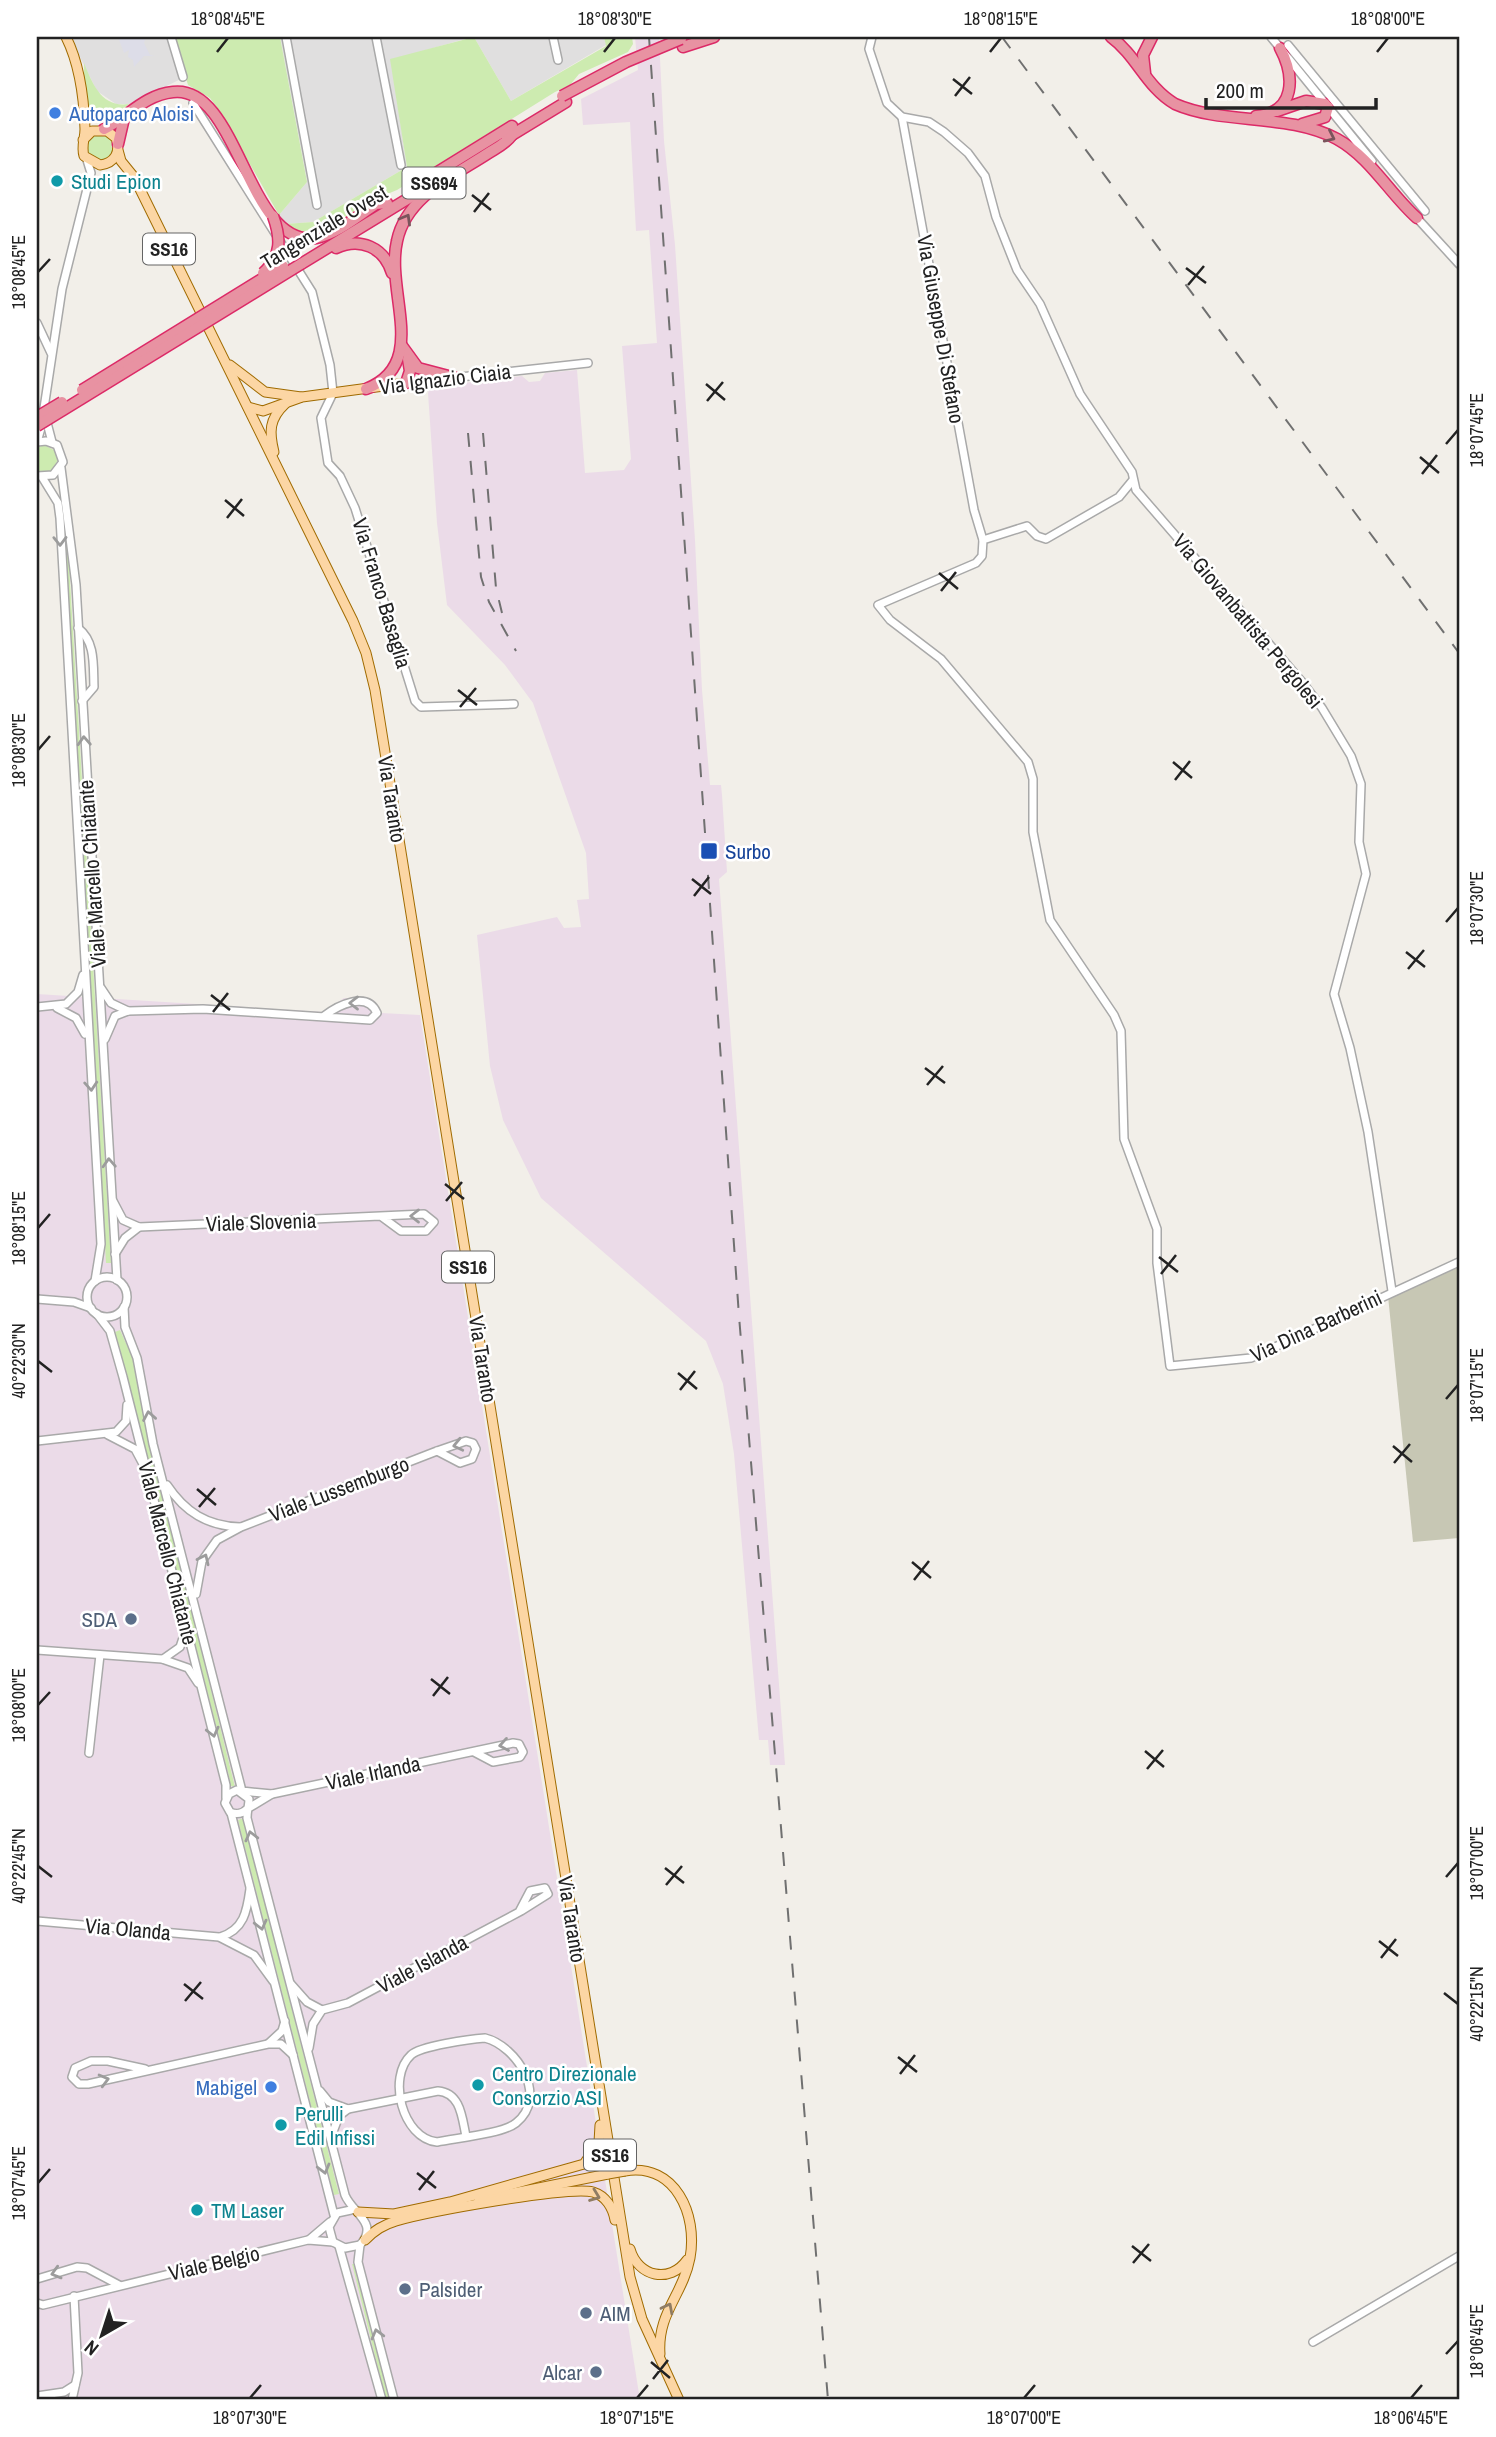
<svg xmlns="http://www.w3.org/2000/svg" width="1496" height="2437" font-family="'Archivo Narrow',sans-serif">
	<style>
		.residential { fill: #e0dfdf }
		.industrial { fill: #ebdbe8 }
		.construction { fill: #c7c7b4 }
		.grass { fill: #cdebb0 }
		.plaza { fill: #dddde8 }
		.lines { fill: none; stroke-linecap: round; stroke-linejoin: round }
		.minor-casing { stroke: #a9a9a9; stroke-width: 10 }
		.major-casing { stroke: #a06b00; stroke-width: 11 }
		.highway-casing { stroke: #dc2a67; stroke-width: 13 }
		.minor { stroke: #fff; stroke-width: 7 }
		.major { stroke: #fcd6a4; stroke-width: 9 }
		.highway { stroke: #e892a2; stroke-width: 10 }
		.rail { stroke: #707070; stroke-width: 2; stroke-dasharray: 14 14; stroke-linecap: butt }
		.major-bridge-casing { stroke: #a06b00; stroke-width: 11; stroke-linecap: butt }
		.highway-bridge-casing { stroke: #dc2a67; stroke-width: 13; stroke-linecap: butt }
		.major-bridge { stroke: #fcd6a4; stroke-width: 9 }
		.highway-bridge { stroke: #e892a2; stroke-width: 10 }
		.oneway { stroke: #7b545c }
		.oneway2 { stroke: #9c9c9c }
		.oneway3 { stroke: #8f7c63 }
		.ticks { fill: none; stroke: #222; stroke-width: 2.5 }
		.shop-dot { fill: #3f7fe0; stroke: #fff; stroke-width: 2.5 }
		.culture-dot { fill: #0f9aa8; stroke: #fff; stroke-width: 2.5 }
		.transit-dot { fill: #1a4fb4; stroke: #fff; stroke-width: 2.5 }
		.service-dot { fill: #5c6f8a; stroke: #fff; stroke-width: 2.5 }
		.labels { text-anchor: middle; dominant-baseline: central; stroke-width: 5; stroke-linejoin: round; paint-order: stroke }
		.shield { fill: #fff; stroke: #646464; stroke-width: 2 }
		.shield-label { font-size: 19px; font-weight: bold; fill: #222 }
		.shop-label { font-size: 21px; fill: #366cbe; stroke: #fff; text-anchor: start }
		.culture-label { font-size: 21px; fill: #0d838f; stroke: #fff; text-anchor: start }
		.street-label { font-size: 21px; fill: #222; stroke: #fff }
		.transit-label { font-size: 21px; fill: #164399; stroke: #fff; text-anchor: start }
		.service-label { font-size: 21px; fill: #4e5e75; stroke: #fff; text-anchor: end }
		.neatline { fill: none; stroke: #222; stroke-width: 2.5 }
		.ticks-label { font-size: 18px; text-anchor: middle; fill: #222 }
	</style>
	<rect width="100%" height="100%" fill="#f2efe9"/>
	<g class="residential">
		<polygon points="70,37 175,37 185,77 130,104 116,104 97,91"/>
		<polygon points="280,37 472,37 391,60 407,167 313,222 285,224 279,215 307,182"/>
		<polygon points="474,37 604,37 606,45 511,101"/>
	</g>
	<g class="industrial">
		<polygon points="635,37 659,37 664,141 675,245 695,540 702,690 710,785 721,785 722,795 727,872 719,879 785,1765 770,1765 768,1740 759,1740 734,1454 723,1384 706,1341 541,1198 503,1120 490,1066 477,935 557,917 564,928 581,927 577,900 589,899 586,853 533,703 505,665 447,605 437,523 428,393 430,387 522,376 529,382 540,381 545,373 577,370 585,473 624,470 631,459 622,346 657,343 649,230 636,231 630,122 583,125 581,99 638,70"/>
		<polygon points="37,994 323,1012 344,998 374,1000 381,1013 420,1015 640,2400 37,2400"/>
	</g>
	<polygon class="construction" points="1459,1267 1459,1538 1413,1542 1388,1296"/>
	<g class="grass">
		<polygon points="174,37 280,37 307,182 279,215 219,110 210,98 188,85"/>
		<path d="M474 37 511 101 606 46 604 37H632L633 44 628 52 579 74 570 85 555 92 397 190C368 201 333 233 303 235L285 224 313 222 407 167 390 59Z"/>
		<path d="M84 63C93 85 102 108 129 104L107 125C77 122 85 86 84 63Z"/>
		<circle cx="100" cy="147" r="13"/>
		<polygon points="44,445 56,451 58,460 51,472 37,471 37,448"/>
		<polygon points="63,513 66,514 111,1263 106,1263"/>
		<polygon points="120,1330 133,1359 148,1436 235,1787 231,1786 228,1772 115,1332"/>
		<polygon points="243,1818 339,2194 334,2195 238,1820"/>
		<polygon points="352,2264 356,2264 391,2400 386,2400"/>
	</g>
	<polygon class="plaza" points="118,37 146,37 144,43 150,55 155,56 144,56 134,67 133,60 128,57 129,50 124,53"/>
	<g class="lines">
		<g class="minor-casing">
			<g id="minor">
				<polyline points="171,37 183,77"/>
				<polyline points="286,37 317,205"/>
				<polyline points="376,37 401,165"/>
				<polyline points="553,37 558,60"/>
				<polyline points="872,37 869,49 887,103 902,117 929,122 944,132 968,153 985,176 996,217 1017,270 1040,304 1080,394 1132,472 1136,490 1303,683 1322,708 1351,756 1361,784 1359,842 1366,874 1334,994 1350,1048 1368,1132 1392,1291"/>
				<polyline points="1271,37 1372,161"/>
				<polyline points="1288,45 1425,211"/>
				<polyline points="193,103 312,292 330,365 333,393 321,418 328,463 340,476 355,508 415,701 421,707 514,704"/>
				<polyline points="902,117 974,510 983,540"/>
				<polyline points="1416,217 1459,264"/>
				<polyline points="37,323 51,353"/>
				<polyline points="406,383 588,363"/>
				<polyline points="46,419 52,442"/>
				<polyline points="37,442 41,428 62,289 91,173 87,160"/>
				<polyline points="37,442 46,441 57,445 63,462 53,475 37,476"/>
				<polyline points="61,468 76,585 117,1280"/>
				<polyline points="42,477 58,503 60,518 101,1244 95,1281"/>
				<polyline points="1133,480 1119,497 1046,539 1037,536 1027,526 983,540 982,556 976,563 878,605 890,620 941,659 1028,762 1033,779 1033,832 1050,920 1114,1015 1121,1031 1124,1139 1157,1229 1157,1263 1170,1366 1251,1358 1459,1262"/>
				<path d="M78 628C96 642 93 666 94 687L82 701"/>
				<polyline points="101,988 111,1003 128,1011"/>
				<polyline points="37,1007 66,1004 78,992 83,975"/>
				<polyline points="57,1008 76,1018 85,1034"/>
				<path d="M105 1039 115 1016 128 1011 203 1009 370 1020 377 1013C367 990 337 1006 324 1016"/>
				<polyline points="113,1201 123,1220 139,1227 125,1238 115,1254"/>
				<polyline points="139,1227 424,1214 434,1222 426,1231 401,1231 382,1217"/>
				<circle cx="107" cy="1297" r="20"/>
				<polyline points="37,1299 74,1302 91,1308"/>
				<polyline points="124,1307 125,1327 137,1358 153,1444 242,1791 272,1794 513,1743 519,1744 523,1752 520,1757 493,1762 474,1752"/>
				<polyline points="97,1314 110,1331 123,1377 226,1785 226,1798"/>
				<polyline points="108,1435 135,1449 143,1464"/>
				<polyline points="37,1441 116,1432 126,1421 127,1405"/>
				<path d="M167 1485C185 1512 207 1526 240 1527"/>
				<polyline points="196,1594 202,1561 217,1540 241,1527 437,1451 466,1441 473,1443 476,1449 472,1459 460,1463 437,1451"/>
				<polyline points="37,1650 162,1659 188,1668 198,1683"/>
				<polyline points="163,1659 180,1647 186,1629"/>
				<polyline points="89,1753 100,1655"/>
				<path d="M272 1794 247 1809C242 1814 237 1815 230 1812L225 1803 229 1794 237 1790 249 1799C249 1805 247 1811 247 1818L345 2195C352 2213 380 2223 360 2245L345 2248 333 2242 329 2227 337 2213 351 2210"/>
				<polyline points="231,1813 334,2215"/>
				<polyline points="37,1921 219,1937 254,1955 273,1981"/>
				<path d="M220 1937C244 1930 247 1911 250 1889"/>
				<polyline points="291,1984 307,2002 322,2010"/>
				<path d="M485 2038C517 2046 549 2097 516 2123 502 2134 456 2138 437 2142 402 2138 387 2077 411 2055 420 2046 471 2039 485 2038Z"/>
				<polyline points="269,2043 282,2031 285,2021"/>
				<polyline points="309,2048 313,2024 322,2010 348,2003 521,1911 548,1894 545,1888 530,1891 519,1912"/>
				<polyline points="145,2069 108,2061 91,2061 75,2068 72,2077 79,2084 88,2084 268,2044 281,2044 293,2055"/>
				<path d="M320 2091 329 2102 348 2109 438 2091C461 2093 462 2118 466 2136"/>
				<polyline points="331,2137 339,2116 348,2109"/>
				<polyline points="310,2239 330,2222"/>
				<polyline points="360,2245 358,2262 394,2400"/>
				<polyline points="339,2246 382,2400"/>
				<polyline points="37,2279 77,2267 87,2268 119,2285"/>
				<polyline points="37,2303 43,2305 308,2240 333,2242"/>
				<polyline points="1313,2342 1459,2256"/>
				<polyline points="37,2396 64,2392 75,2385"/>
				<polyline points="72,2400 78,2373 74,2296"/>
			</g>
		</g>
		<g class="major-casing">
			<g id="major">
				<path d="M66 37C80 65 84 97 85 129 85 139 81 146 84 156L100 165C115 163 121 152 116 138L107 131H92L83 140"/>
				<polyline points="118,150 121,161 134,177 353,621 366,653 375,690 630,2277 642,2319 679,2400"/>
				<polyline points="230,365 265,392 301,397"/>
				<polyline points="248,407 263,411 302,397 406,383"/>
				<path d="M274 452C269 432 269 419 285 404"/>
				<path d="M625 2171C675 2163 698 2214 690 2258 683 2295 657 2313 660 2354"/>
				<polyline points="479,2200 608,2174"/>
				<polyline points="358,2212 394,2214 450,2202 584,2164 599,2142 600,2125"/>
				<path d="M365 2240C375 2230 383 2225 396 2221 427 2212 567 2186 593 2192 606 2196 613 2208 615 2220"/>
				<path d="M630 2249C638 2277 670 2284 687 2260"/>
			</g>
		</g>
		<g class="highway-casing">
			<g id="highway">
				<path d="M1111 37C1137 56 1146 87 1175 104 1223 125 1288 113 1337 139 1371 158 1389 193 1417 218"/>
				<polyline points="683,47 714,37"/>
				<polyline points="1145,73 1143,55 1152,37"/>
				<polyline points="1277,111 1306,101 1325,104"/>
				<path d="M1256 116C1296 113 1295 76 1280 48"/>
				<polyline points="1302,124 1325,117 1328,107"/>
				<path d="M104 129C128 117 144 95 173 92 239 84 247 249 316 238 337 234 359 215 376 204L387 203"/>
				<polyline points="507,138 566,102"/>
				<polyline points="118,144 124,118"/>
				<polyline points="415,186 512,126"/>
				<path d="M336 248C360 237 384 247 392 273"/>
				<polyline points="301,264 427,187"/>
				<polyline points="402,346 418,368 456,378"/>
				<polyline points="406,383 410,371 408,359"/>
				<path d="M366 389C430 364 385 293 397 241 406 197 453 176 487 154 496 148 506 144 512 135"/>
			</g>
		</g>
		<use href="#minor" class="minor"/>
		<use href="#major" class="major"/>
		<use href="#highway" class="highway"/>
		<g class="rail">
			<polyline points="649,37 739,1316 828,2400"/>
			<polyline points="1002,37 1459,653"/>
			<polyline points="468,433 481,577 489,602 516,651"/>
			<polyline points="483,433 496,588 502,613"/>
		</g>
		<g class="major-bridge-casing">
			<polyline id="major-bridge" points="608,2174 625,2171"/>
		</g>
		<g class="highway-bridge-casing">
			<g id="highway-bridge">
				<polyline points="562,96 626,62 681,39"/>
				<path d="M263 273C282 256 281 238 273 216"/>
				<polyline points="82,390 283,266"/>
				<polyline points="37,417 62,402"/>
				<polyline points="37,426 301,264"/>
			</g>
		</g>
		<use href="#major-bridge" class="major-bridge"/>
		<use href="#highway-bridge" class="highway-bridge"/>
	</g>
	<defs><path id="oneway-chevron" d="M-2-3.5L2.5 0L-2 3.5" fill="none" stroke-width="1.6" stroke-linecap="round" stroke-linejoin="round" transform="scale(1.75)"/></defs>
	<g class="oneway">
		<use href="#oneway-chevron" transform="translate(1330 137) rotate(25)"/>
		<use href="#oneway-chevron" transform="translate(406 219) rotate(-60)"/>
	</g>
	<g class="oneway2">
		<use href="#oneway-chevron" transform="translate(60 541) rotate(89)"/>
		<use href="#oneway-chevron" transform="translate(84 741) rotate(-93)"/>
		<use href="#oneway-chevron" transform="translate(354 1003) rotate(180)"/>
		<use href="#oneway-chevron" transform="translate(91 1086) rotate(86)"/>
		<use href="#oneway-chevron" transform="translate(109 1163) rotate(-93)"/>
		<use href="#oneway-chevron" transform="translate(415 1216) rotate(-180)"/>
		<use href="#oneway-chevron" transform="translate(149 1416) rotate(-100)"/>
		<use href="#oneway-chevron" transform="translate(458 1445) rotate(167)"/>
		<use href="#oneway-chevron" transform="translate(204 1559) rotate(-65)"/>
		<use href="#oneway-chevron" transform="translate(213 1732) rotate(76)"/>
		<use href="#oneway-chevron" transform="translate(504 1745) rotate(170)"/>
		<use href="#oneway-chevron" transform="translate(251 1836) rotate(-104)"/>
		<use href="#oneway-chevron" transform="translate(261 1925) rotate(76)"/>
		<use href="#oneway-chevron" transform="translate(104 2080) rotate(-15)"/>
		<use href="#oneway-chevron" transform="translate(324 2169) rotate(75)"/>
		<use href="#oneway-chevron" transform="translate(56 2273) rotate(164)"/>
		<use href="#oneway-chevron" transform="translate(377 2334) rotate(-105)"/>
	</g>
	<g class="oneway3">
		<use href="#oneway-chevron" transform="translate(595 2196) rotate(21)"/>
		<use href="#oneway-chevron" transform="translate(668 2308) rotate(-63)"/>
	</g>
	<path class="ticks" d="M217 52 228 38M604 52 615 38M990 52 1001 38M1377 52 1388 38M953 79 972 94M955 96 970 77M472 195 491 210M474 212 489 193M1186 268 1206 283M38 272 50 259M1188 285 1204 266M706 384 725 400M707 401 723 382M1446 444 1458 430M1420 457 1439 473M1422 474 1437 455M225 500 244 516M227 518 242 499M939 573 958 589M941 591 956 572M458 690 477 705M460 707 476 688M38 750 50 736M1173 762 1192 778M1175 780 1190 761M692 879 711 894M694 896 709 877M1446 922 1458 908M1406 952 1425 967M1408 969 1424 950M211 995 230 1010M213 1012 228 993M925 1068 945 1083M927 1085 943 1066M445 1184 464 1199M446 1201 462 1182M38 1228 50 1214M1159 1257 1178 1272M1161 1274 1176 1255M38 1361 52 1372M678 1373 697 1389M680 1390 695 1371M1446 1399 1458 1385M1393 1446 1412 1462M1394 1463 1410 1444M197 1489 216 1505M199 1507 215 1488M912 1562 931 1578M914 1580 929 1561M431 1679 450 1694M433 1696 448 1677M38 1705 50 1692M1145 1751 1164 1767M1147 1769 1163 1750M38 1866 52 1877M665 1868 684 1883M1446 1877 1458 1863M666 1885 682 1866M1379 1941 1398 1956M1381 1958 1396 1939M184 1984 203 1999M1444 1993 1458 2004M185 2001 201 1982M898 2057 917 2072M900 2074 915 2055M417 2173 436 2188M38 2183 50 2169M419 2190 434 2171M1132 2246 1151 2261M1133 2263 1149 2244M1446 2354 1458 2341M651 2362 670 2378M653 2379 668 2360M250 2398 261 2385M637 2398 648 2385M1024 2398 1035 2385M1411 2398 1422 2385"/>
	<g class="shop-dot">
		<circle cx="55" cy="113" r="7"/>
		<circle cx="271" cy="2087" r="7"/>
	</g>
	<g class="culture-dot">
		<circle cx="57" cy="181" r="7"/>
		<circle cx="478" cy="2085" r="7"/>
		<circle cx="281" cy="2125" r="7"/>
		<circle cx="197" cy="2210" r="7"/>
	</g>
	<rect class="transit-dot" x="700" y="842" width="18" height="18" rx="3.5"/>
	<g class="service-dot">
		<circle cx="131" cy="1619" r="7"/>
		<circle cx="405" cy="2289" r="7"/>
		<circle cx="586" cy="2313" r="7"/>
		<circle cx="596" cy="2372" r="7"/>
	</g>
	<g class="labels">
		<g class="shield">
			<rect x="402.5" y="167.5" width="63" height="31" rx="5"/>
			<rect x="143" y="233.5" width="52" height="31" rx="5"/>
			<rect x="442" y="1251.5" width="52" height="31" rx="5"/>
			<rect x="584" y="2139.5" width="52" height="31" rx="5"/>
		</g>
		<g class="shield-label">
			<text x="434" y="183">SS694</text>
			<text x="169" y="249">SS16</text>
			<text x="468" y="1267">SS16</text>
			<text x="610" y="2155">SS16</text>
		</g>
		<g class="shop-label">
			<text x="69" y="113">Autoparco Aloisi</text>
			<text x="257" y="2087" text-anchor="end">Mabigel</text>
		</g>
		<g class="culture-label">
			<text x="71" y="181">Studi Epion</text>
			<text x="492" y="2073">Centro Direzionale<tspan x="492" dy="24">Consorzio ASI</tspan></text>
			<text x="295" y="2113">Perulli<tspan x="295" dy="24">Edil Infissi</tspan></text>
			<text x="211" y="2210">TM Laser</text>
		</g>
		<g class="street-label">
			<text transform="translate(324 227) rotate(-31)">Tangenziale Ovest</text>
			<text transform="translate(941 329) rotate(80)">Via Giuseppe Di Stefano</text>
			<text transform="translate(445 379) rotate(-7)">Via Ignazio Ciaia</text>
			<text transform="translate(382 593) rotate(73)">Via Franco Basaglia</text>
			<text transform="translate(1248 621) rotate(50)">Via Giovanbattista Pergolesi</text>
			<text transform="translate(392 799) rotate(81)">Via Taranto</text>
			<text transform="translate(92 874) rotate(-94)">Viale Marcello Chiatante</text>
			<text transform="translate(261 1222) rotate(-2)">Viale Slovenia</text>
			<text transform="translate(1316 1326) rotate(-25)">Via Dina Barberini</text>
			<text transform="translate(483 1359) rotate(81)">Via Taranto</text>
			<text transform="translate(339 1489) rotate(-21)">Viale Lussemburgo</text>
			<text transform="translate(168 1553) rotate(76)">Viale Marcello Chiatante</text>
			<text transform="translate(373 1773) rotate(-12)">Viale Irlanda</text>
			<text transform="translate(572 1919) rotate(81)">Via Taranto</text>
			<text transform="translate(128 1929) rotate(5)">Via Olanda</text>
			<text transform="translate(422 1964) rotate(-28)">Viale Islanda</text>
			<text transform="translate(214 2263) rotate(-13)">Viale Belgio</text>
		</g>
		<g class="transit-label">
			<text x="725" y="851">Surbo</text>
		</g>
		<g class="service-label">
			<text x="117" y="1619">SDA</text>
			<text x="419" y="2289" text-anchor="start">Palsider</text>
			<text x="600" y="2313" text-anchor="start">AIM</text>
			<text x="582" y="2372">Alcar</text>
		</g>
	</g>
	<rect width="1496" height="2437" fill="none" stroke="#ffffff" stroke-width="77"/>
	<g transform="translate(102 2335) rotate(219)" stroke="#ffffff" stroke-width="5" paint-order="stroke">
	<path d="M0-5L12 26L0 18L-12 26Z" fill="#222222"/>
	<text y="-10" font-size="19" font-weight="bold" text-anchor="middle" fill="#222222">N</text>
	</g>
	<path d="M1206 98v10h170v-10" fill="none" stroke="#222222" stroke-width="3.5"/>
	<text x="1216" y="98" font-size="21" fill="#222222" stroke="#ffffff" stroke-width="5" paint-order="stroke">200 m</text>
	<rect x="38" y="38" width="1420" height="2360" class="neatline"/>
	<g class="ticks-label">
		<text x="228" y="25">18°08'45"E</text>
		<text x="615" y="25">18°08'30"E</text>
		<text x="1001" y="25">18°08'15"E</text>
		<text x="1388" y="25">18°08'00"E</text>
		<text transform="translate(19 272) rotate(-90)" y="6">18°08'45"E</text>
		<text transform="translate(1477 430) rotate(-90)" y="6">18°07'45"E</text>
		<text transform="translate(19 750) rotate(-90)" y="6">18°08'30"E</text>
		<text transform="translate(1477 908) rotate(-90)" y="6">18°07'30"E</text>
		<text transform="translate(19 1228) rotate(-90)" y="6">18°08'15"E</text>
		<text transform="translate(19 1361) rotate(-90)" y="6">40°22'30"N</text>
		<text transform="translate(1477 1385) rotate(-90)" y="6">18°07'15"E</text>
		<text transform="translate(19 1705) rotate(-90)" y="6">18°08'00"E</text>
		<text transform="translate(1477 1863) rotate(-90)" y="6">18°07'00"E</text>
		<text transform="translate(19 1866) rotate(-90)" y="6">40°22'45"N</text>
		<text transform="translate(1477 2004) rotate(-90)" y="6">40°22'15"N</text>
		<text transform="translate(19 2183) rotate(-90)" y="6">18°07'45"E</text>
		<text transform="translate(1477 2341) rotate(-90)" y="6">18°06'45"E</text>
		<text x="250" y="2424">18°07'30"E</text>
		<text x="637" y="2424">18°07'15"E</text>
		<text x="1024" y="2424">18°07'00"E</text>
		<text x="1411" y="2424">18°06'45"E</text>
	</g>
</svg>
